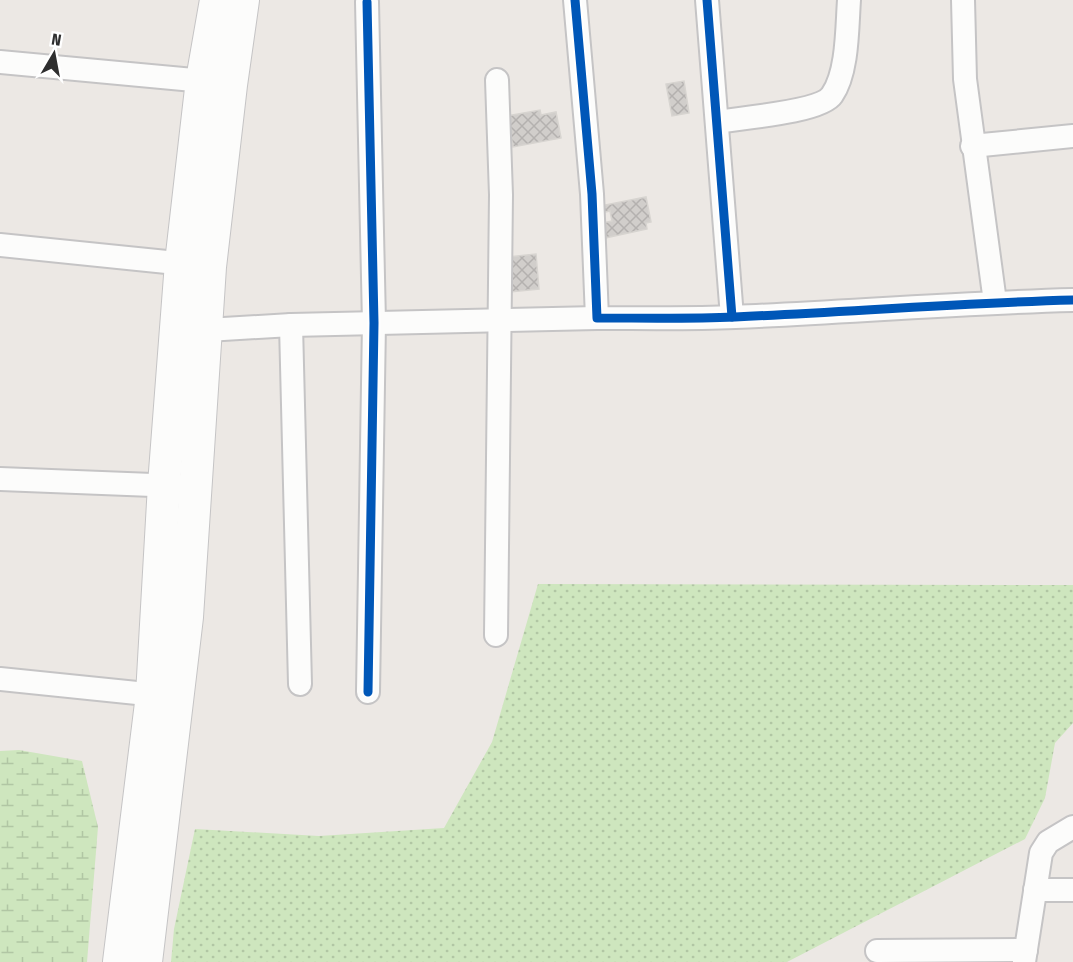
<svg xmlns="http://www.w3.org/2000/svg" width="1073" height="962" font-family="'Fira Sans Condensed',sans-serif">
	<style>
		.green { fill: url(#green-dots) }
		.wetland { fill: url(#wetland-marsh) }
		.building { fill: url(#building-cross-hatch); stroke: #d7d4d0; stroke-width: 1.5 }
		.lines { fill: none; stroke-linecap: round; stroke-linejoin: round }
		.street-casing { stroke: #c5c4c5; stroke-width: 26 }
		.secondary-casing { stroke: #c5c4c5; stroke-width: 34 }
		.street { stroke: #fcfcfb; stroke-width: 22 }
		.secondary { stroke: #fcfcfb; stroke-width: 32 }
		.cycleway-casing { stroke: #fff; stroke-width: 13 }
		.cycleway { stroke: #0057b8; stroke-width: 9 }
	</style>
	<defs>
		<pattern id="green-dots" width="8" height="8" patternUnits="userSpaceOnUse" patternTransform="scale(1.5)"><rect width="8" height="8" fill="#cee6be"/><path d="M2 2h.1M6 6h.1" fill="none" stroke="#b1c6a4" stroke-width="1.8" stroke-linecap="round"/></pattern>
		<pattern id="wetland-marsh" width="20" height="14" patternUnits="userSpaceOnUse" patternTransform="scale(1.5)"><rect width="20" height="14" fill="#cee6be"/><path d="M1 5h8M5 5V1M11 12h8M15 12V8" fill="none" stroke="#b1c6a4"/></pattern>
		<pattern id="building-cross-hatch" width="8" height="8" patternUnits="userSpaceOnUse" patternTransform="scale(1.5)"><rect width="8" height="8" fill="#d1cecb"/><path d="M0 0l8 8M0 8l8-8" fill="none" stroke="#b4b1af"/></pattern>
	</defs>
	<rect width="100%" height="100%" fill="#ece8e4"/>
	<polygon class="green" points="538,584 1073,585 1073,723 1055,743 1045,798 1025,839 787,962 171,962 174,929 195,829 319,836 444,828 492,742"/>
	<polygon class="wetland" points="19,750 82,761 98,827 87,962 0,962 0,751"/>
	<g class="building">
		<polygon points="684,81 689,113 672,116 666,84"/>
		<polygon points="540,110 541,115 556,112 561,138 513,147 507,116"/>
		<polygon points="646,197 651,222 646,223 647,229 605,238 602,223 612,221 610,211 596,214 595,207"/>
		<polygon points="536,254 539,289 510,292 507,257"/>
	</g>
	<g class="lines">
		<g class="street-casing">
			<g id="street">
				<path d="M575 0 592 194 597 318C643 318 689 319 735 317 848 312 960 303 1073 300"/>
				<polyline points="707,0 732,317"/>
				<polyline points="963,0 965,79 995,302"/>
				<polyline points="367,2 374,323 368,692"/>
				<polyline points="0,62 215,82"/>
				<path d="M717 122C740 118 821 112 832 95 848 72 847 27 849 0"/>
				<polyline points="972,146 1073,136"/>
				<polyline points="0,245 196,265"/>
				<polyline points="291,325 300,684"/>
				<polyline points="207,330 291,325 597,318"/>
				<polyline points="0,479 178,486"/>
				<polyline points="496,635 501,195 497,80"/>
				<polyline points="0,679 166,696"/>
				<polyline points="1035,890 1073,890"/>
				<polyline points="877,951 1026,950"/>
				<polyline points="1024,962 1041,853 1048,842 1073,827"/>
			</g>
		</g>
		<g class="secondary-casing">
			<g id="secondary">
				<polyline points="119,962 152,695 164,485 181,263 202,80 216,0"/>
				<polyline points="146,962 187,617 210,267 231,85 243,0"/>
			</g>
		</g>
		<use href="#street" class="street"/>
		<use href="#secondary" class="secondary"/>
		<g class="cycleway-casing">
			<g id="cycleway">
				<path d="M575 0 592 194 597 318C643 318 689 319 735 317 848 312 960 303 1073 300"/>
				<polyline points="707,0 732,317"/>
				<polyline points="367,2 374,323 368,692"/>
			</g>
		</g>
		<use href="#cycleway" class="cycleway"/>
	</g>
	<g transform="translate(54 54) rotate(10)" stroke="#ffffff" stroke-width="4.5" paint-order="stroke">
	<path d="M0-4.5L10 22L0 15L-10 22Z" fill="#2e2e2e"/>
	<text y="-9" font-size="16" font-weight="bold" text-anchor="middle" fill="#2e2e2e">N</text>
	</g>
</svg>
